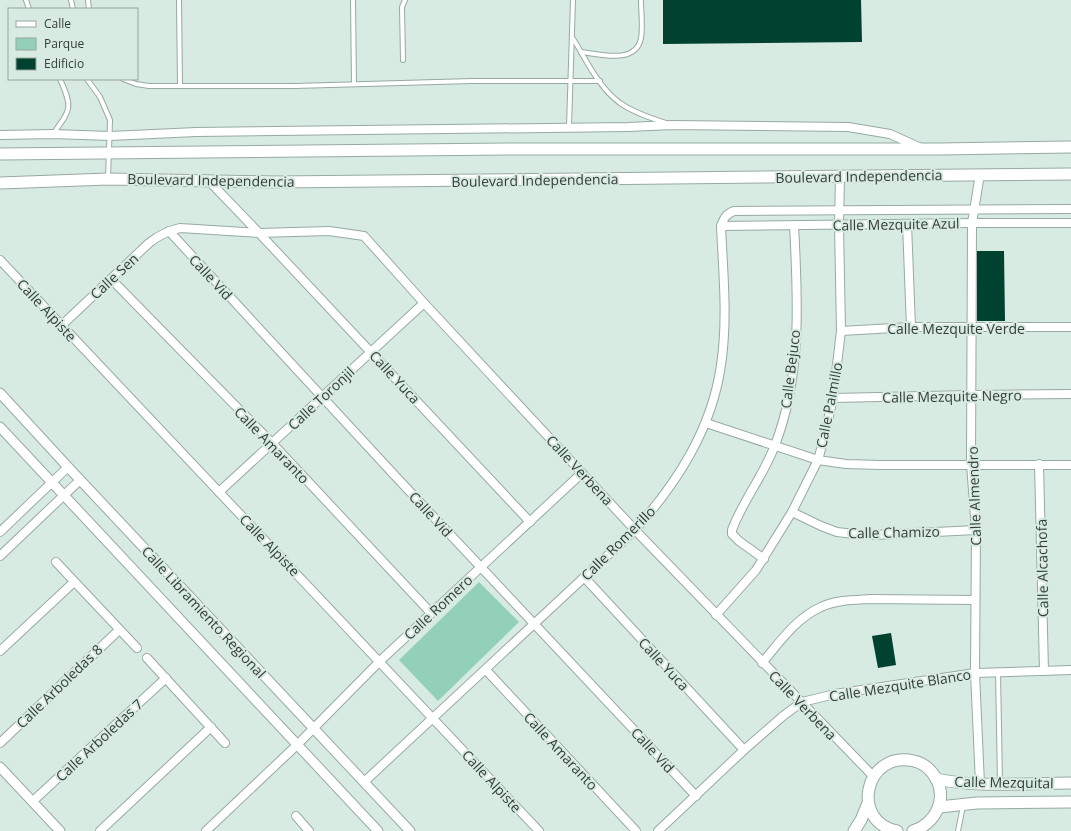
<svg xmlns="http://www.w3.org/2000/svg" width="1071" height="831" font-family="'Open Sans',sans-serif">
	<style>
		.green { fill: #92d1b8 }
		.building { fill: #00412f }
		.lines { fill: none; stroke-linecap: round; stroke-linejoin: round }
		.service-casing { stroke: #97aaa2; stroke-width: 6 }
		.minor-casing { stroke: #97aaa2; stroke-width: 10 }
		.tertiary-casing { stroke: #97aaa2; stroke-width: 11 }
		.secondary-casing { stroke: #97aaa2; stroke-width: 13 }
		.service { stroke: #fff; stroke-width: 4 }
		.minor { stroke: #fff; stroke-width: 8 }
		.tertiary { stroke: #fff; stroke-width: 9 }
		.secondary { stroke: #fff; stroke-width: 11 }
		.labels { text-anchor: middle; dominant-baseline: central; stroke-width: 4; stroke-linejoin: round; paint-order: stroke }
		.street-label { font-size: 14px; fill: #353d39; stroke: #d7ebe2 }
	</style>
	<rect width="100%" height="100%" fill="#d7ebe2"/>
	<polygon class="green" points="479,582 519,622 438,701 399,660"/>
	<g class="building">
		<polygon points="663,0 861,0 862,42 663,44"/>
		<polygon points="977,251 1004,251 1005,321 977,321"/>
		<polygon points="891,633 896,665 878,668 872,636"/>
	</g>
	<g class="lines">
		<g class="service-casing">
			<g id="service">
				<polyline points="26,0 29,9"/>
				<polyline points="71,0 73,9"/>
				<polyline points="88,0 89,9"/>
				<polyline points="179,0 180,86"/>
				<polyline points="353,0 354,84"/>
				<path d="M572 37C586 59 598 87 620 103 633 112 650 118 666 123"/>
				<path d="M581 52C600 54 636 65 641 38 643 27 641 11 641 0"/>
				<polyline points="403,60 402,7 405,0"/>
				<polyline points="87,79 100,97 110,120 108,178"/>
				<polyline points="123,79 136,84 149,86 295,86 472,81 600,81"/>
				<polyline points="569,127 573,0"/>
				<path d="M53 134C71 109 73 108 60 79"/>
				<polyline points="998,672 1000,783"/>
				<polyline points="958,831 963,806"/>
			</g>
		</g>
		<g class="minor-casing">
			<g id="minor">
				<polyline points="0,135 53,134 110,136 196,132 628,127 672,125 848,127 890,134 921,148"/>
				<polyline points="209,181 259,233 530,522"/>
				<polyline points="907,224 911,327"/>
				<polyline points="721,226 972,223 1071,223"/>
				<polyline points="169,231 398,479 696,796"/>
				<polyline points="0,260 539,831"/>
				<polyline points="111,279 272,443 431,613"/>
				<path d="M61 326 149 243C159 235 167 231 180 228L259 233 329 231 364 236 424 303 635 530 873 776"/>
				<polyline points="841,331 911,327 1071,327"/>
				<polyline points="833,398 972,395 1071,394"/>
				<polyline points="706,423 818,460 846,464 880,465 1071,465"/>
				<polyline points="1039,464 1044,671"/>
				<polyline points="219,492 424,303"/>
				<polyline points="792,512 821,526 837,532 854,534 874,535 976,530"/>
				<polyline points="0,532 68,467"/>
				<polyline points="0,556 80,480"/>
				<path d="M764 559 739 541 732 534V530C743 500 764 475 775 445 802 376 798 299 794 225"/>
				<polyline points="56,562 137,648"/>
				<polyline points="584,577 744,750"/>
				<polyline points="716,615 756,570 792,512 818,460 824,438 833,398 841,331 839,225 840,176"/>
				<polyline points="0,651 74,582"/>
				<polyline points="147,658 225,743"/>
				<path d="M762 663C779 643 796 618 821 607 835 600 854 600 870 599L975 600"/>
				<polyline points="486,670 636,831"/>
				<polyline points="0,743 119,630"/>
				<path d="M364 782 635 530C677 483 712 429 721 365 728 319 723 272 721 226 724 218 726 214 734 211L1071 209"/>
				<polyline points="980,784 975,673 976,530 971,464 972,223 980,174"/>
				<polyline points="33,801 166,678"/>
				<polyline points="296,816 309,831"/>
				<polyline points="100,831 211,727"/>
				<polyline points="206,831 298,744 380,661 582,473"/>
				<polyline points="658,831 744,750 783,716 802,702 835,694 975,673 1071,670"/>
			</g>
		</g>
		<g class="tertiary-casing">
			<g id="tertiary">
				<polyline points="0,393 68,467 410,831"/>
				<polyline points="0,427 378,831"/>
				<polyline points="0,767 60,831"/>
			</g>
		</g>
		<g class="secondary-casing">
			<g id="secondary">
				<polyline points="0,154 509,149 940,149 1071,147"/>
				<polyline points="0,183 108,179 275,182 1071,174"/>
				<path d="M936 779C980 788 1026 783 1071 783"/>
				<polyline points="939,807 977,803 1071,802"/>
				<polyline points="854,831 861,820 868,803"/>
				<path d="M897 831C850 822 864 750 914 761 924 763 932 771 937 780 947 802 934 824 913 831"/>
			</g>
		</g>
		<use href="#service" class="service"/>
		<use href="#minor" class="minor"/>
		<use href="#tertiary" class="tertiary"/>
		<use href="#secondary" class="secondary"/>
	</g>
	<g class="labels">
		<g class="street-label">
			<text transform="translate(859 176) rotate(-1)">Boulevard Independencia</text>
			<text transform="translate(211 180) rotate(1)">Boulevard Independencia</text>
			<text transform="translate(535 180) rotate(-1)">Boulevard Independencia</text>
			<text transform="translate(896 224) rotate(-1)">Calle Mezquite Azul</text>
			<text transform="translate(114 276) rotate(-43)">Calle Sen</text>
			<text transform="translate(211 277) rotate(47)">Calle Vid</text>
			<text transform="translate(47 310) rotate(47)">Calle Alpiste</text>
			<text x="956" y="328">Calle Mezquite Verde</text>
			<text transform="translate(790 369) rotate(-83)">Calle Bejuco</text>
			<text transform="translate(395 377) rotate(47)">Calle Yuca</text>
			<text transform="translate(952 396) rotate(-1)">Calle Mezquite Negro</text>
			<text transform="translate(321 398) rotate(-43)">Calle Toronjil</text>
			<text transform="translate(829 405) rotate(-79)">Calle Palmillo</text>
			<text transform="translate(272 445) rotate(46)">Calle Amaranto</text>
			<text transform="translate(580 470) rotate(47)">Calle Verbena</text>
			<text transform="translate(974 496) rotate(-92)">Calle Almendro</text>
			<text transform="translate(431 514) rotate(47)">Calle Vid</text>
			<text transform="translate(894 532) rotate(-1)">Calle Chamizo</text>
			<text transform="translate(618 543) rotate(-45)">Calle Romerillo</text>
			<text transform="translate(270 545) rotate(46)">Calle Alpiste</text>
			<text transform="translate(1042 568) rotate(-91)">Calle Alcachofa</text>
			<text transform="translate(438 607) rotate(-43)">Calle Romero</text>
			<text transform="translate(204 612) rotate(47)">Calle Libramiento Regional</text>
			<text transform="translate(664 664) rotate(47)">Calle Yuca</text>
			<text transform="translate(900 685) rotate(-9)">Calle Mezquite Blanco</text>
			<text transform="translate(59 686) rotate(-44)">Calle Arboledas 8</text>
			<text transform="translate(803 705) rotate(46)">Calle Verbena</text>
			<text transform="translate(99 740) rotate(-43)">Calle Arboledas 7</text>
			<text transform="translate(653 750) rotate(47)">Calle Vid</text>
			<text transform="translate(561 751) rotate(47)">Calle Amaranto</text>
			<text transform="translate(492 781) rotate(47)">Calle Alpiste</text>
			<text transform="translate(1004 782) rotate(1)">Calle Mezquital</text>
		</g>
	</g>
	<rect x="8" y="8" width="130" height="72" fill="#d7ebe2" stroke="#96a59e"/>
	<rect x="16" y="21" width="20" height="6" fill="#ffffff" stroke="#96a59e"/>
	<text x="44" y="28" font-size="12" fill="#353d39">Calle</text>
	<rect x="16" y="38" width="20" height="12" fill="#92d1b8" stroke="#96a59e"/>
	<text x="44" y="48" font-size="12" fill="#353d39">Parque</text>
	<rect x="16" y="58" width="20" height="12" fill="#00412f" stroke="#96a59e"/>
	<text x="44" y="68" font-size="12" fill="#353d39">Edificio</text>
</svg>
